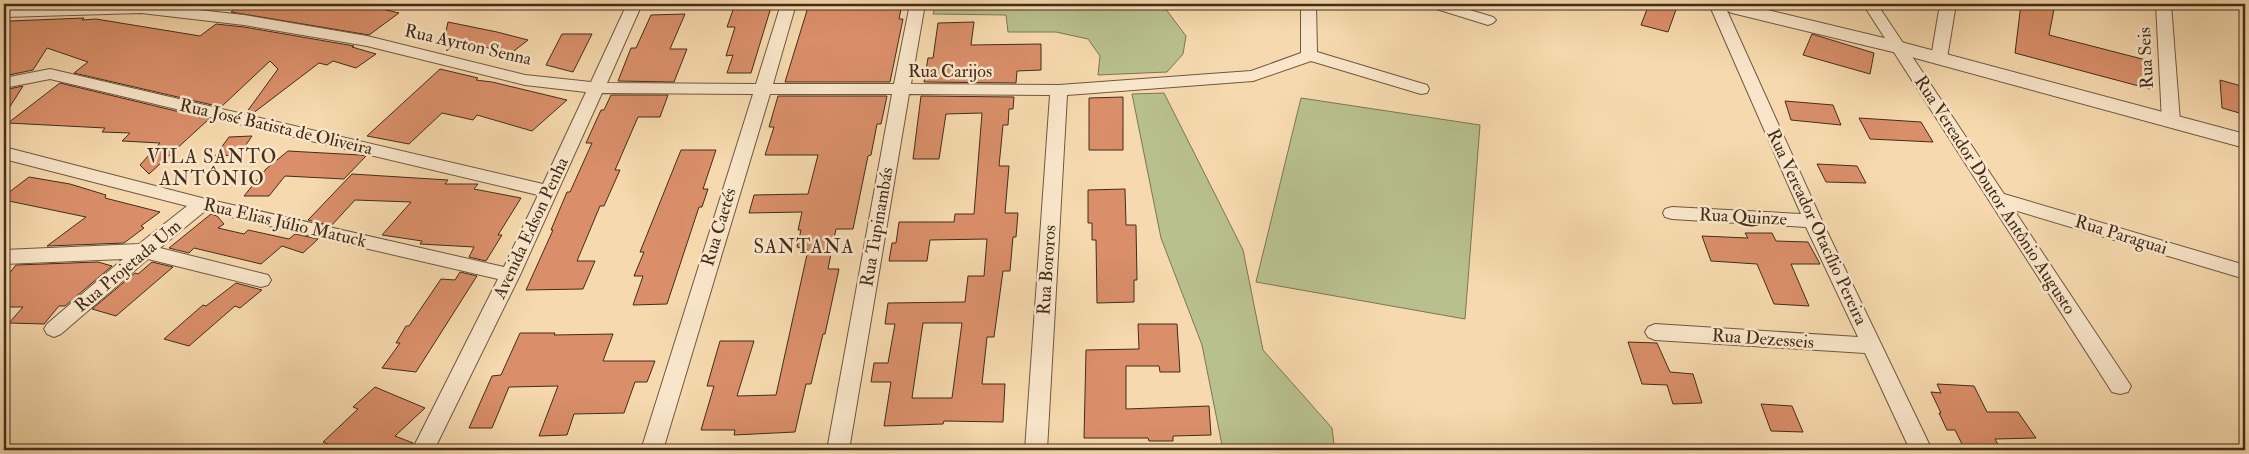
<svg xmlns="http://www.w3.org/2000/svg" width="2249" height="454" font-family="'IM FELL Double Pica',serif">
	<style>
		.green { fill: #b8c08d; stroke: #7d7654 }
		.building { fill: #da8f6a; stroke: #422d1b; fill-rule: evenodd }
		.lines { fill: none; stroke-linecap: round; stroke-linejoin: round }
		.minor-casing { stroke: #6f5840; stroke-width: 2 }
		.tertiary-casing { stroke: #6f5840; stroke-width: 2 }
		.minor { fill: #f9e6ca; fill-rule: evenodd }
		.tertiary { fill: #f9e6ca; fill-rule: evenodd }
		.labels { text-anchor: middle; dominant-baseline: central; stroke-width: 5; stroke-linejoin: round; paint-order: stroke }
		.street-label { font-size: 18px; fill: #422d1b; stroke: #f9e6ca }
		.neighbourhood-label { font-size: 19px; letter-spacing: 1px; fill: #422d1b; stroke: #f9e6ca }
	</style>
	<rect width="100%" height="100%" fill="#f6d9ae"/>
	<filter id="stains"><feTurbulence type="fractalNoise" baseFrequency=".004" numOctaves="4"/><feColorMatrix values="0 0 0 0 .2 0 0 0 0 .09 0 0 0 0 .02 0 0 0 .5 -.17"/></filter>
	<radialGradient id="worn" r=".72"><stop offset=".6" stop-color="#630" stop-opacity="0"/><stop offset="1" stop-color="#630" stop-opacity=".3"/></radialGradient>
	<g class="green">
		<polygon points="936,4 1172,4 1165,8 1186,36 1183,54 1167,72 1098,75 1100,56 1088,39 1056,32 1008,32 1006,15 933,14"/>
		<polygon points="1164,93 1243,250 1263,350 1332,428 1334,444 1332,450 1223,450 1202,345 1161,238 1132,94"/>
		<polygon points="1301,98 1480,125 1465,319 1256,282"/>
	</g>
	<g class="building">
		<polygon points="241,4 361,4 399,13 369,35 231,12"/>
		<polygon points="735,4 772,4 751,73 727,73 733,55 726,56 735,27 727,27"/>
		<polygon points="809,4 902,4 899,19 903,19 890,82 785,82"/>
		<polygon points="1649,4 1678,4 1668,32 1641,25"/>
		<polygon points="2021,4 2055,4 2049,35 2150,61 2150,89 2015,53"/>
		<polygon points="685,14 670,49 687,49 674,82 618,81 631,48 636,48 651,15"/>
		<polygon points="84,18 82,20 96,19 200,36 216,24 244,27 354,46 352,47 376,54 356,68 333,61 327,65 319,63 252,114 246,113 278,69 270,61 221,107 74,73 88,62 47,48 33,70 4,76 4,28 10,21"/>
		<polygon points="448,22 497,32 528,40 510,54 445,36"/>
		<polygon points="974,22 971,45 1041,44 1041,70 1017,71 1016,83 924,82 928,58 933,58 938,23"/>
		<polygon points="562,34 592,34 573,72 546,65"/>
		<polygon points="1812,34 1874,53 1870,74 1803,55"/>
		<polygon points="440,69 478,78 476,80 492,82 567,100 532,131 477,115 473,120 442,113 409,144 367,136"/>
		<polygon points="2220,80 2245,87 2243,114 2222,108"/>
		<polygon points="60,83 209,119 149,174 140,165 160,143 122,141 130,133 102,132 105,128 8,123"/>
		<polygon points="23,86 4,116 4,90"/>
		<polygon points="611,95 668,95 660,117 638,117 615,170 620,170 604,206 600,206 577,261 595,261 583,289 526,290 553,230 551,230 567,192 570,192 592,143 586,143 601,110 604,110"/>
		<polygon points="778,96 887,96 881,124 877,124 871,155 868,156 853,229 836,229 828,269 839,269 825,334 823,334 811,384 806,384 795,432 734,435 735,430 701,430 714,386 707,386 720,341 754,341 737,396 776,395 808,250 797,247 801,230 798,230 802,212 749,213 754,195 808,194 818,155 765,155 774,127 769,127"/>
		<path d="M921 96 1014 97 1013 109H1009L1008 125H1003L999 166H1009L1005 213H1018L1016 237H1013L1010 271H1003L994 337H987L982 384H1005L1003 422 944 421 943 424 884 426 891 382H871L874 363H888L895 324H885L888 303 965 302 968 276H984L987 239 930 240 927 261H889L892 243H896L899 222H954L955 214H974L982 113 946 114 939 159H913ZM923 323H962L952 398H912Z"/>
		<polygon points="1123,97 1123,150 1089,150 1089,98"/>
		<polygon points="1785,101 1833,105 1841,125 1791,120"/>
		<polygon points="1859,118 1921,122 1933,142 1870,139"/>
		<polygon points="252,136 239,155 215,156 229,137"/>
		<polygon points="681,150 716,150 703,189 708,189 702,207 699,207 667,304 633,305 643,276 634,276 644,252 640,252"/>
		<polygon points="288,151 360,155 366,156 344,179 285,176 269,196 244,196 266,169"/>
		<polygon points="1817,164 1857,166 1866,183 1826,182"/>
		<polygon points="352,174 448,180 445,184 478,184 474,189 521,198 498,235 502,235 486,261 469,257 474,247 420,244 422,241 382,235 411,202 355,200 331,226 308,220"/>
		<polygon points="29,177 70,184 106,195 105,198 160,212 141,226 144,228 124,243 47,246 86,217 4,200 4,196"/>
		<polygon points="1125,189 1126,225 1136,225 1137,280 1134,280 1134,302 1097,303 1096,240 1092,240 1092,223 1088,223 1088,190"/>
		<polygon points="211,214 217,216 224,224 218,228 244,234 248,230 289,239 295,234 318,239 303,253 282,246 261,264 194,248 189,253 169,248"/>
		<polygon points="1745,233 1772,233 1776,241 1808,242 1820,264 1791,264 1809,306 1774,304 1757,264 1711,261 1702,236 1748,238"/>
		<polygon points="98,262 112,266 65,306 59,306 44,324 9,323 23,307 4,307 4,280 16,265"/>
		<polygon points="152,262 173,267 116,316 92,309 135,273 138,274"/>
		<polygon points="460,272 477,276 416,372 382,368 400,343 396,343 406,326 409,326 441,279 455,280"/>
		<polygon points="236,283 262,290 240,308 235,306 189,346 164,339 203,305 206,306"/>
		<polygon points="1138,324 1177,324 1180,372 1160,372 1159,366 1126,366 1126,409 1209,406 1211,435 1173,436 1173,441 1149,441 1148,438 1084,438 1086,350 1139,349"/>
		<polygon points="520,333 555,333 554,335 613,334 603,361 655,361 647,382 635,382 624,413 574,414 567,435 539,436 558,386 509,387 492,428 469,428 492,376 501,375"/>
		<polygon points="1628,342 1657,343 1670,372 1693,374 1702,403 1673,404 1667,385 1642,384"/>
		<polygon points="1937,384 1974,386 1987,412 2018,412 2036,438 1995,439 2001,450 1965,450 1955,430 1947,430 1939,413 1941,413 1931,392 1941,393"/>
		<polygon points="375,387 425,408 395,436 413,443 410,450 343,450 323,442 358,409 353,407"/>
		<polygon points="1761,404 1792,406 1803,432 1771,431"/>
	</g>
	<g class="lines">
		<g class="minor-casing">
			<g id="minor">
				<polygon points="144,4 244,15 367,36 525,75 591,82 627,4 642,4 607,83 756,84 781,4 796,4 773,84 894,84 910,4 925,4 911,84 1059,85 1251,71 1301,53 1301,4 1316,4 1317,52 1427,85 1429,89 1427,93 1421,94 1311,61 1253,81 1067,95 1047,450 1025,450 1050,95 909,94 849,450 827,450 892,94 770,94 663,450 641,450 753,94 602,93 520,275 434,450 412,450 498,279 205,211 160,248 268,275 271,280 268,285 261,287 148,259 61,334 54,337 47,334 44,329 47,324 123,259 4,264 4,250 139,244 187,206 4,159 4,147 202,198 504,267 538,195 50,79 4,88 4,78 50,69 543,184 586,92 525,85 367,46 244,25 141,13 4,17 4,7"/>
				<polygon points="1427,4 1450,4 1493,17 1496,20 1493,23 1488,25 1430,7"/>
				<polygon points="1709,4 1724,4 1822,221 1932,450 1910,450 1865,353 1655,340 1648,337 1645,332 1648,327 1655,324 1858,337 1806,227 1672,219 1665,217 1663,213 1665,209 1672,207 1801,214"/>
				<polygon points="1863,4 1877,4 2004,194 2245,265 2245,279 2014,210 2131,386 2128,392 2120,394 2112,392"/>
				<polygon points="1940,4 1956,4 1947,58 1945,61 1933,61 1931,58"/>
				<polygon points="2156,4 2171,4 2180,121 2177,125 2171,126 2165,125 2162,121"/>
			</g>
		</g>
		<g class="tertiary-casing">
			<polygon id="tertiary" points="1718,4 1743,4 1905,43 2245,134 2245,148 1893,52 1732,13 1721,8"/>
		</g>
		<use href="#minor" class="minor"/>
		<use href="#tertiary" class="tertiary"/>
	</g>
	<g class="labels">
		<g class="street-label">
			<text transform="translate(468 45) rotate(13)">Rua Ayrton Senna</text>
			<text transform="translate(2146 58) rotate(-93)">Rua Seis</text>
			<text x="950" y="71">Rua Carijos</text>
			<text transform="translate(276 127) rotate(13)">Rua José Batista de Oliveira</text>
			<text transform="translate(1995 195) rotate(57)">Rua Vereador Doutor Antônio Augusto</text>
			<text transform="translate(1743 217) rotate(3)">Rua Quinze</text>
			<text transform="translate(285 223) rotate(13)">Rua Elias Júlio Matuck</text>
			<text transform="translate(719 227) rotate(-73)">Rua Caetés</text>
			<text transform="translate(877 227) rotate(-80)">Rua Tupinambás</text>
			<text transform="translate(1817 227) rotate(65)">Rua Vereador Otacílio Pereira</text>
			<text transform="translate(531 228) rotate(-65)">Avenida Edson Penha</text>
			<text transform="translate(2121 235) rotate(17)">Rua Paraguai</text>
			<text transform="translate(128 266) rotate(-40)">Rua Projetada Um</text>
			<text transform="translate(1047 270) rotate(-86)">Rua Bororos</text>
			<text transform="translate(1763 339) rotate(4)">Rua Dezesseis</text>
		</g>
		<g class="neighbourhood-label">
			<text x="212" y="157">VILA SANTO<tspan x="212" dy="22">ANTÔNIO</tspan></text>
			<text x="804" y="247">SANTANA</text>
		</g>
	</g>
	<rect width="2249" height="454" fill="none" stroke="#f6d9ae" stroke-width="20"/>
	<rect x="5" y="5" width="2239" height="444" fill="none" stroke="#422d1b" stroke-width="2.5"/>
	<rect x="10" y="10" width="2229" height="434" fill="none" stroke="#422d1b"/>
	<rect width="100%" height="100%" filter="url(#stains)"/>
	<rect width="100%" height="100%" fill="url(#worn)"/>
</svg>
